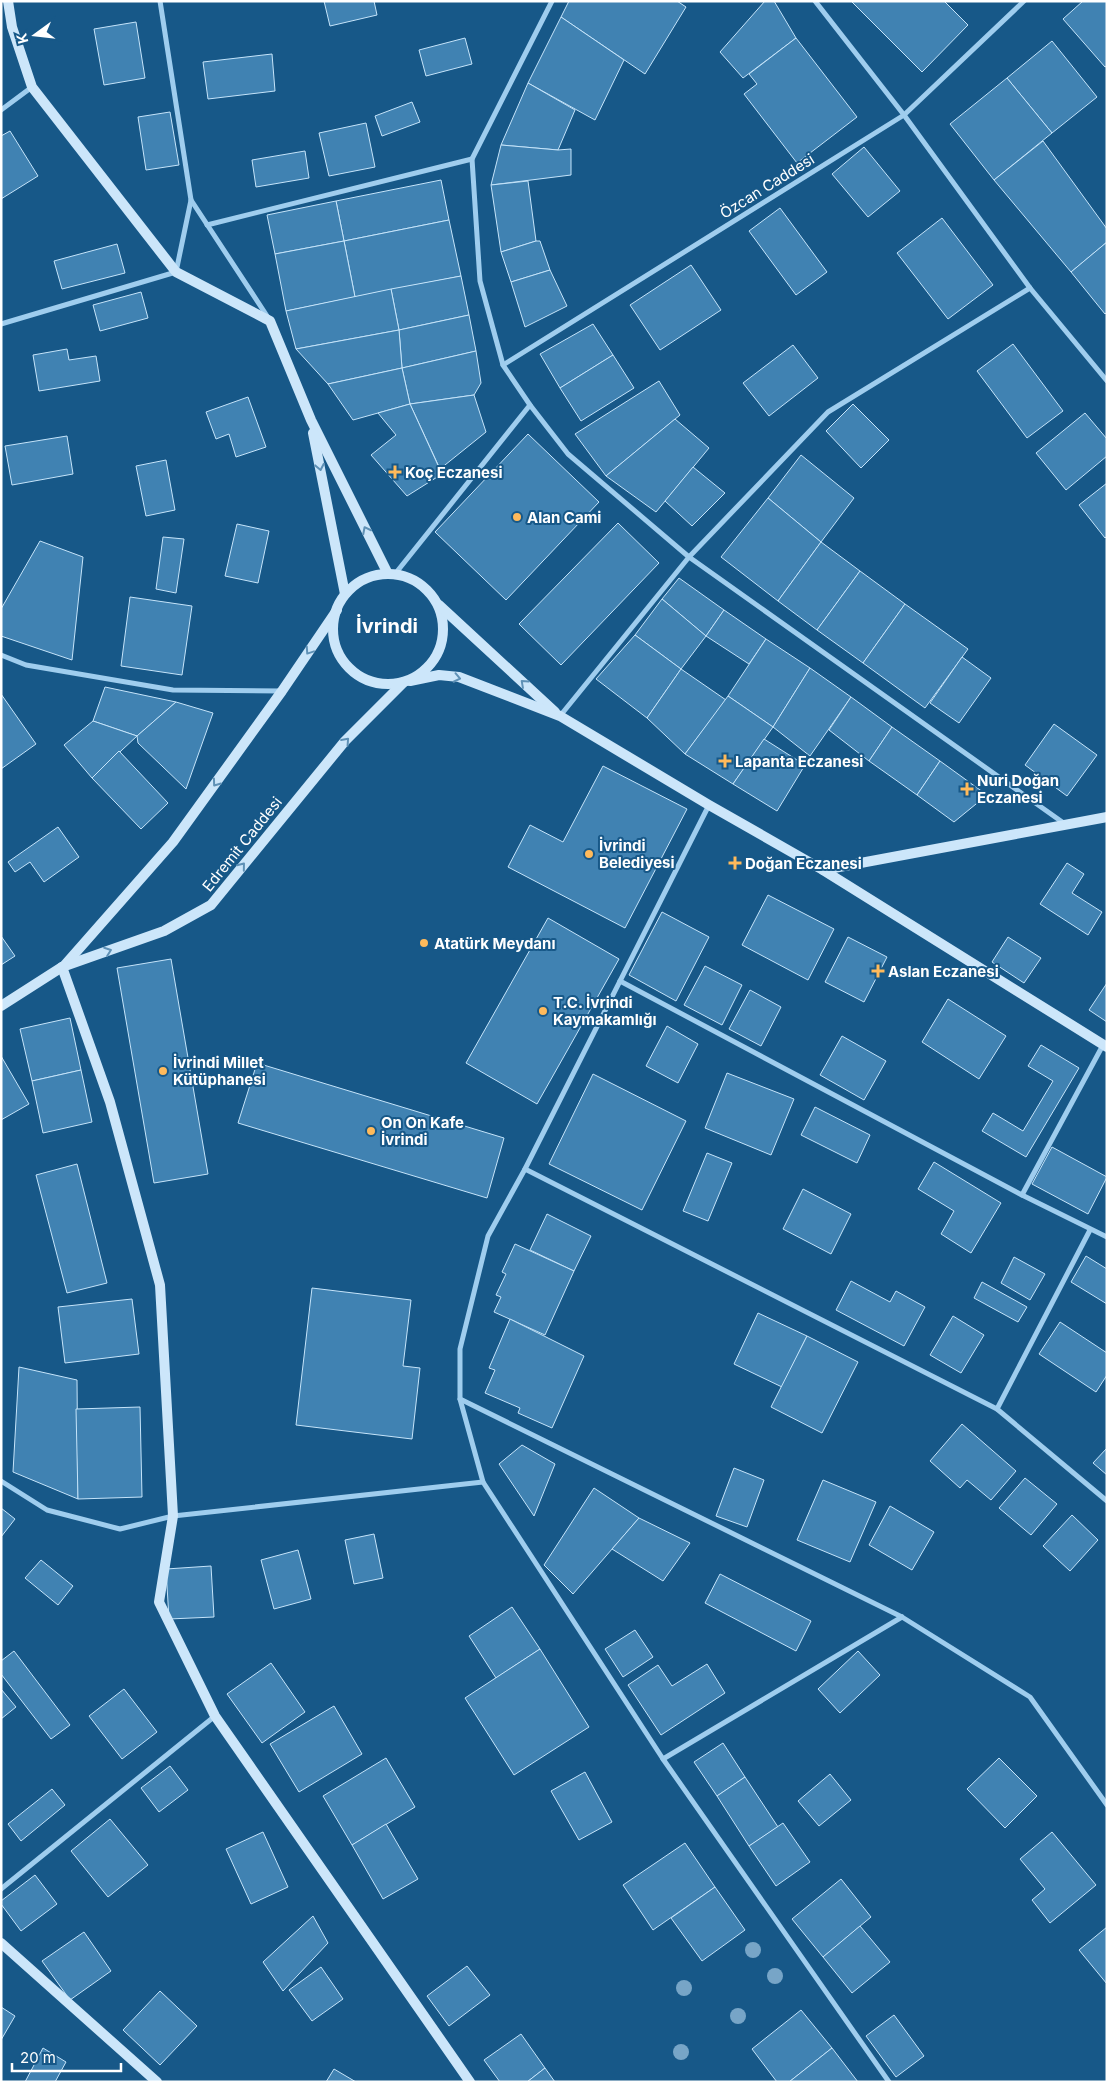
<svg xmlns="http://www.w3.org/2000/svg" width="1108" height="2083" font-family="Inter,sans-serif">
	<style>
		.building { fill: #4082b2; stroke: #c5e4fa }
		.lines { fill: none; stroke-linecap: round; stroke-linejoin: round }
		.street { stroke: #9fcdee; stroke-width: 5 }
		.secondary { stroke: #cce6fa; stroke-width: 10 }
		.tree { fill: #77a5c7 }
		.oneway { stroke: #5f91b6 }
		.poi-dot { fill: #ffba5b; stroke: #175888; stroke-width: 2 }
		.labels { text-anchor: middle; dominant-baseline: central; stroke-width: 4; stroke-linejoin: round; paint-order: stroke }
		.street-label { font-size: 15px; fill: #fff; stroke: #175888 }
		.poi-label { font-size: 15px; font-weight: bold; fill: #fff; stroke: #175888; text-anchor: start }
		.district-label { font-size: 20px; font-weight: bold; fill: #fff; stroke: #175888 }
	</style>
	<rect width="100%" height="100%" fill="#175888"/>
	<g class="building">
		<polygon points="324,1 374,1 377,15 330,26"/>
		<polygon points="569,1 677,1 686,7 645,74 561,17"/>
		<polygon points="765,1 774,1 796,38 743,78 720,52"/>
		<polygon points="851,1 944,1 968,25 922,72"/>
		<polygon points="1083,1 1107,1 1107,66 1105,67 1063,19"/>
		<polygon points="561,17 624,60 595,120 528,83"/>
		<polygon points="136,22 145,78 104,85 94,29"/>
		<polygon points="465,38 472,64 426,76 419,50"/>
		<polygon points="796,38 857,117 797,163 744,94 757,84 749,74"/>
		<polygon points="1052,41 1097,97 1052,133 1007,78"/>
		<polygon points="272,54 275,91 208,99 203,62"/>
		<polygon points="1007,78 1052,133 994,180 950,124"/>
		<polygon points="528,83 575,110 558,150 501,145"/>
		<polygon points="412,102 420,122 382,136 375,116"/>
		<polygon points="170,112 179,165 146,170 138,117"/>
		<polygon points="366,123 375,167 329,176 319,133"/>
		<polygon points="10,131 38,176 1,199 1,136"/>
		<polygon points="1043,141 1107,229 1107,242 1071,272 994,180"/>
		<polygon points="501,145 558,150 571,149 571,175 491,185"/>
		<polygon points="864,147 900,191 868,217 832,174"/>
		<polygon points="305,151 309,178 256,187 252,160"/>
		<polygon points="441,180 449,220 344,241 336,201"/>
		<polygon points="528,181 536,241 501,252 491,185"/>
		<polygon points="336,201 344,241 275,254 267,215"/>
		<polygon points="780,208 827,272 796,295 749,231"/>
		<polygon points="942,218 993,285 948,319 897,253"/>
		<polygon points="449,220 461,276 355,297 344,241"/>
		<polygon points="344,241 355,297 286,311 275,254"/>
		<polygon points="536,241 540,241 550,270 511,282 501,252"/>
		<polygon points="1107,242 1107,312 1105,314 1071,272"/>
		<polygon points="117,244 125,273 62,289 54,261"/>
		<polygon points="691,265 721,310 660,350 630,305"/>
		<polygon points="550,270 567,306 525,327 511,282"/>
		<polygon points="461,276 469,315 399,330 391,289"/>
		<polygon points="391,289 399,330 296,349 286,311"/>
		<polygon points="141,292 148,318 100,331 93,305"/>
		<polygon points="469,315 476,351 402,368 399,330"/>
		<polygon points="593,324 613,355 560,388 540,354"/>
		<polygon points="399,330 402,368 328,384 296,349"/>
		<polygon points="1013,344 1063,411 1027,438 977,371"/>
		<polygon points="793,345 818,378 769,416 743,383"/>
		<polygon points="67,349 69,360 96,356 100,381 39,391 33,355"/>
		<polygon points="476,351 481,383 474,395 410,404 402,368"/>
		<polygon points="613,355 634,388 581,421 560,388"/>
		<polygon points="402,368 410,404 353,420 328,384"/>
		<polygon points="659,381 680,415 606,476 575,434"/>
		<polygon points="474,395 486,432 440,469 410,404"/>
		<polygon points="248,397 266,447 236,457 229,434 216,439 206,412"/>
		<polygon points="410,404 442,474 407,496 371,455 396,435 378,413"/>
		<polygon points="853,404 889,440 861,468 826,431"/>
		<polygon points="1085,413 1107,439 1107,456 1066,490 1036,453"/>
		<polygon points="675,419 709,448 656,512 606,476"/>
		<polygon points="528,434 599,502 506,600 435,532"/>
		<polygon points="67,436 73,474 12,485 5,446"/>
		<polygon points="801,455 854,498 821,542 768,498"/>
		<polygon points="166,460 175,510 146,516 136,466"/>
		<polygon points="693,467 725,493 692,526 665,501"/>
		<polygon points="1107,483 1107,536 1105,538 1079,505"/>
		<polygon points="768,498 821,542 778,601 721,557"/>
		<polygon points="618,523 659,563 561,665 519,624"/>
		<polygon points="237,524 269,531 258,583 225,576"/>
		<polygon points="163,537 184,539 176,593 156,589"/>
		<polygon points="40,541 83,557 72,660 1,636 1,609"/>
		<polygon points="821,542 860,571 817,630 778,601"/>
		<polygon points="860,571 905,604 863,663 817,630"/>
		<polygon points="679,578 724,610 706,636 662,599"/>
		<polygon points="130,597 192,606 182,675 121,666"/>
		<polygon points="662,599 706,636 681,669 635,635"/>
		<polygon points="905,604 968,649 925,708 863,663"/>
		<polygon points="724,610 766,639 749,664 706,636"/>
		<polygon points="635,635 681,669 647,718 596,679"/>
		<polygon points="766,639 810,668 773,727 728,696"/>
		<polygon points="962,657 991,678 959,723 930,703"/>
		<polygon points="810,668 851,697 810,756 773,727"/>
		<polygon points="681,669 726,700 685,754 647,718"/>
		<polygon points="105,687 176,702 137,736 93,721"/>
		<polygon points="1,694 36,744 1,769"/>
		<polygon points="728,696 773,727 733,784 685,754"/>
		<polygon points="851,697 892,727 869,761 829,730"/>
		<polygon points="176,702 213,713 186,789 138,743 137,736"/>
		<polygon points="93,721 137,736 92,778 64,745"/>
		<polygon points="1054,724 1097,755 1067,796 1025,765"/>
		<polygon points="892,727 940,761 917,795 869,761"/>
		<polygon points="764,739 805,765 777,811 733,784"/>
		<polygon points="119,751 168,803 141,829 92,778"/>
		<polygon points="940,761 987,795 954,822 917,795"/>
		<polygon points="603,766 687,809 625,928 508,867 530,825 563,842"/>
		<polygon points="58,827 79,857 44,882 30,862 15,872 8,862"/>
		<polygon points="1067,863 1084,874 1072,893 1102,912 1088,935 1040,904"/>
		<polygon points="768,895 834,929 808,980 742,945"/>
		<polygon points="662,912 709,937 676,1001 629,975"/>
		<polygon points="548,918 619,959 537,1104 466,1063"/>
		<polygon points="1,936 15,956 1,965"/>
		<polygon points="848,937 887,957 864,1002 825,982"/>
		<polygon points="1008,937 1041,958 1024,983 992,962"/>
		<polygon points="171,959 208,1174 154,1183 117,968"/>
		<polygon points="705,966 742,985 722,1025 684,1005"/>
		<polygon points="1107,983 1107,1022 1089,1010"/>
		<polygon points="750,990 781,1007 761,1046 729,1029"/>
		<polygon points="948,999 1006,1036 979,1079 922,1042"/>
		<polygon points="70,1018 81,1070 32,1081 20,1029"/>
		<polygon points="667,1026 698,1044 678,1083 646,1066"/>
		<polygon points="842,1036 886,1061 864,1100 820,1075"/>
		<polygon points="1041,1045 1079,1068 1026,1157 982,1131 993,1113 1023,1131 1053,1081 1028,1066"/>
		<polygon points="1,1056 29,1104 1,1120"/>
		<polygon points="257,1063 504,1138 487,1198 238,1123"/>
		<polygon points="81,1070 92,1122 43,1133 32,1081"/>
		<polygon points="727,1073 794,1099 771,1155 705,1128"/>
		<polygon points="593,1074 686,1121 642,1210 549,1164"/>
		<polygon points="815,1107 870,1135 857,1163 801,1135"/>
		<polygon points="1052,1147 1107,1177 1088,1214 1032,1184"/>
		<polygon points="707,1153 732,1163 708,1221 683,1211"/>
		<polygon points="934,1162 1001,1203 971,1253 941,1234 954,1211 918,1189"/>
		<polygon points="77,1164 107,1283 67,1293 36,1175"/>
		<polygon points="803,1189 851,1214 831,1254 783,1229"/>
		<polygon points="547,1214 591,1236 574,1271 530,1250"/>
		<polygon points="515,1244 574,1271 545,1335 494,1312 501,1297 496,1295 506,1274 502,1272"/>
		<polygon points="1086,1256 1107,1269 1107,1304 1071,1282"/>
		<polygon points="1014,1257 1045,1274 1030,1300 1001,1283"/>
		<polygon points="851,1281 890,1302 896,1291 925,1307 904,1346 836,1310"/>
		<polygon points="982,1282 1027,1307 1018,1322 974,1298"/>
		<polygon points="312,1288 411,1300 403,1366 420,1368 412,1439 296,1425"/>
		<polygon points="132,1299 139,1354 65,1363 58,1307"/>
		<polygon points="758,1313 807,1336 782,1387 734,1364"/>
		<polygon points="953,1316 984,1335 961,1373 930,1355"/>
		<polygon points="510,1319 584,1356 552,1428 518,1413 520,1408 485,1393 495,1370 489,1368"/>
		<polygon points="1060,1322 1107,1353 1107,1375 1096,1392 1039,1354"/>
		<polygon points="807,1336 858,1362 822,1433 771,1407"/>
		<polygon points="19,1367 77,1380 78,1499 13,1472"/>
		<polygon points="140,1407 142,1497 78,1499 76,1409"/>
		<polygon points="962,1424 1016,1471 991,1500 967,1480 960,1488 930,1461"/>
		<polygon points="522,1445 555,1464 534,1516 499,1464"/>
		<polygon points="1107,1448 1107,1475 1093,1463"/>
		<polygon points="734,1468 764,1480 747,1527 716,1516"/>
		<polygon points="1025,1478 1057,1504 1031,1535 999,1508"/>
		<polygon points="823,1480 876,1502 850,1562 797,1540"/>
		<polygon points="594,1488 639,1518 573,1594 544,1565"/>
		<polygon points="890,1506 934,1532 912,1570 869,1545"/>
		<polygon points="1,1508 15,1519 1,1537"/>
		<polygon points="1072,1515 1098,1540 1070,1571 1043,1546"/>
		<polygon points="639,1518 690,1543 663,1581 612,1549"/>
		<polygon points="374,1534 383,1578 354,1584 345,1540"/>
		<polygon points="298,1550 311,1599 274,1609 261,1560"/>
		<polygon points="41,1560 73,1586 58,1605 25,1578"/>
		<polygon points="211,1566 214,1617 169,1619 166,1569"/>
		<polygon points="720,1574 811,1621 796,1651 705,1603"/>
		<polygon points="512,1607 540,1649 496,1678 469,1636"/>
		<polygon points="635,1630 653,1657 623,1677 605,1649"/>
		<polygon points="540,1649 589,1727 514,1775 465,1698"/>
		<polygon points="14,1651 70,1725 51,1739 1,1674 1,1661"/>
		<polygon points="858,1651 880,1675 840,1713 818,1689"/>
		<polygon points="271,1663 305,1712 262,1743 227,1694"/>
		<polygon points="707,1664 725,1693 661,1735 628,1685 658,1665 672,1686"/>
		<polygon points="1,1689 16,1707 1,1719"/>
		<polygon points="124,1689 157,1732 122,1759 89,1716"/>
		<polygon points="334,1706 362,1754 299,1792 270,1744"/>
		<polygon points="723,1743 745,1777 717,1796 694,1762"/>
		<polygon points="386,1758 415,1807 352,1845 323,1796"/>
		<polygon points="999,1758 1037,1796 1005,1828 967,1789"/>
		<polygon points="170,1766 188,1790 159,1812 141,1788"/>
		<polygon points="585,1772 612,1822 579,1840 551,1791"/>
		<polygon points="830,1774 851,1800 819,1826 798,1801"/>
		<polygon points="745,1777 778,1827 749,1846 717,1796"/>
		<polygon points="52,1789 65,1805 21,1841 8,1824"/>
		<polygon points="110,1819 148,1865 108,1897 71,1851"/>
		<polygon points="783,1823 810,1862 776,1886 749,1846"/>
		<polygon points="386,1824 418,1879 383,1899 352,1845"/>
		<polygon points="263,1832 288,1887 251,1904 226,1849"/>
		<polygon points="1052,1832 1096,1885 1050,1923 1032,1900 1045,1889 1020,1859"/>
		<polygon points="685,1843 715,1887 653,1930 623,1885"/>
		<polygon points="35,1875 57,1904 21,1931 1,1904 1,1901"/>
		<polygon points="841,1879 871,1917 823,1957 792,1919"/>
		<polygon points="715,1887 745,1930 702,1961 671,1918"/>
		<polygon points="313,1916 328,1943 283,1991 263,1962"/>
		<polygon points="860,1926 890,1962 852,1993 823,1957"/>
		<polygon points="1107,1927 1107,1984 1079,1950"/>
		<polygon points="84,1932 111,1971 70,2000 42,1961"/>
		<polygon points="467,1966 490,1995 449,2026 427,1996"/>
		<polygon points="321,1967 343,1999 312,2021 289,1990"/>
		<polygon points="160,1991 197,2026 160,2065 123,2030"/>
		<polygon points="1,2007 15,2016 1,2040"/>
		<polygon points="801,2010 832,2048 789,2082 777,2082 752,2049"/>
		<polygon points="894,2015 924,2056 896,2077 866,2036"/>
		<polygon points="521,2034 545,2068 527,2082 500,2082 484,2060"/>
		<polygon points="43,2048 66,2062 55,2082 25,2082"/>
		<polygon points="832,2048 858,2082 789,2082"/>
		<polygon points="545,2068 555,2082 527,2082"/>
		<polygon points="334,2069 356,2082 326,2082"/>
	</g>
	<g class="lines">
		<g class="street">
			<polyline points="160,1 191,200 269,319"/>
			<polyline points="552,1 472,159 480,281 503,365 530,405 568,454 689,557 1065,824"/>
			<polyline points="815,1 904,115 1030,288 1107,381"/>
			<polyline points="1,110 32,87"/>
			<polyline points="207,225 472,159"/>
			<polyline points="1,324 176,272 191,200"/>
			<polyline points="503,365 904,115 1024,1"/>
			<polyline points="395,574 530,405"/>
			<polyline points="1,655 26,665 173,690 282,691"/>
			<polyline points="560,716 689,557 828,412 1030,288"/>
			<polyline points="709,805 525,1169 488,1236 460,1349 460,1399 483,1482 663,1759 889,2082"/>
			<polyline points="620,981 1022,1195 1107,1237"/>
			<polyline points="525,1169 997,1409 1107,1501"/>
			<polyline points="1022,1195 1103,1045"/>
			<polyline points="460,1399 902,1617 1030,1697 1107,1805"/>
			<polyline points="997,1409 1090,1230"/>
			<polyline points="1,1481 47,1510 120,1529 173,1516 483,1482"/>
			<polyline points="663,1759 902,1617"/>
			<polyline points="1,1889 215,1716"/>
		</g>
		<g class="secondary">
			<polyline points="8,1 12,27 32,87 176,272 270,321 311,420 388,574"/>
			<polyline points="313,433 345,594"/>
			<circle cx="388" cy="629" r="55"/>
			<polyline points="439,605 555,712"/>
			<polyline points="410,681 439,675 459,677 560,716 709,805 823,870 1107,1047"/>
			<polyline points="823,870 1107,817"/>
			<polyline points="62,967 110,1102 160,1285 173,1516 159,1602 215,1716 470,2082"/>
			<polyline points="63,967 173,842 282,691 337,610"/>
			<polyline points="1,1006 62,967 164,931 211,905 345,741 404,682"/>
			<polyline points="1,1943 157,2082"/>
		</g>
	</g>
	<g class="tree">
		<circle cx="753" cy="1950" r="8"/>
		<circle cx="775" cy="1976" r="8"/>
		<circle cx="684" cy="1988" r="8"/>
		<circle cx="738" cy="2016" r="8"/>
		<circle cx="681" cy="2052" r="8"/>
	</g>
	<defs><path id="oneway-chevron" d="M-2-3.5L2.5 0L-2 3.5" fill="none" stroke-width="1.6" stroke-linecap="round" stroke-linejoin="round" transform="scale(1.25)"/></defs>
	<g class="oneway">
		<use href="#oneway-chevron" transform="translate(320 467) rotate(79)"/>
		<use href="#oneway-chevron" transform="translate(366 530) rotate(-117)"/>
		<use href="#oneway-chevron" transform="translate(309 651) rotate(124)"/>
		<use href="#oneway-chevron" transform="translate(457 678) rotate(12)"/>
		<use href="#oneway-chevron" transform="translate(524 683) rotate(-138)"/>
		<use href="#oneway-chevron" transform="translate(346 741) rotate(-48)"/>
		<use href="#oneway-chevron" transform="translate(216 783) rotate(126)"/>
		<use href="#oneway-chevron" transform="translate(242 866) rotate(-51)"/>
		<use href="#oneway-chevron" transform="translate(108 951) rotate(-20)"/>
	</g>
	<g class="poi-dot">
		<path d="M392.5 464.5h5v5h5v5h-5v5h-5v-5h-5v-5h5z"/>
		<circle cx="517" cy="517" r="5"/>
		<path d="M722.5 753.5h5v5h5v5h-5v5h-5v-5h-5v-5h5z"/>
		<path d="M964.5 781.5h5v5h5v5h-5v5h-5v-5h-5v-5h5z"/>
		<circle cx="589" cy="854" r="5"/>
		<path d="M732.5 855.5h5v5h5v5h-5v5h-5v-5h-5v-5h5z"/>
		<circle cx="424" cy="943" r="5"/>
		<path d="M875.5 963.5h5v5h5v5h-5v5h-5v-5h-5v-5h5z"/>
		<circle cx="543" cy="1011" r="5"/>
		<circle cx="163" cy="1071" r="5"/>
		<circle cx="371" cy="1131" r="5"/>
	</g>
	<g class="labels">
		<g class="street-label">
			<text transform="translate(767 186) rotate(-32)">Özcan Caddesi</text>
			<text transform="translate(242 844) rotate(-51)">Edremit Caddesi</text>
		</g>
		<g class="poi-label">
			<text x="405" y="472">Koç Eczanesi</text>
			<text x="527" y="517">Alan Cami</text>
			<text x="735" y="761">Lapanta Eczanesi</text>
			<text x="977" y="780">Nuri Doğan<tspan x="977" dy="17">Eczanesi</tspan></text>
			<text x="599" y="845">İvrindi<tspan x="599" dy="17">Belediyesi</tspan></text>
			<text x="745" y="863">Doğan Eczanesi</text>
			<text x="434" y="943">Atatürk Meydanı</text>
			<text x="888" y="971">Aslan Eczanesi</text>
			<text x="553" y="1002">T.C. İvrindi<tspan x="553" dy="17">Kaymakamlığı</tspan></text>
			<text x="173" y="1062">İvrindi Millet<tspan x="173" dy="17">Kütüphanesi</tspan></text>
			<text x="381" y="1122">On On Kafe<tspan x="381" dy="17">İvrindi</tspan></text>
		</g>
		<g class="district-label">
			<text x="387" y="626">İvrindi</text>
		</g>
	</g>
	<rect width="1108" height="2083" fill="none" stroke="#ffffff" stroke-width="5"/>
	<g transform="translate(35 35) rotate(255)" stroke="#175888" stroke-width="4" paint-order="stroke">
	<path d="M0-4L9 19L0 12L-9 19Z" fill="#ffffff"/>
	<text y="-8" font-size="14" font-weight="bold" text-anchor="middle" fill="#ffffff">K</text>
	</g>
	<path d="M12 2063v8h109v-8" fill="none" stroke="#ffffff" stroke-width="2.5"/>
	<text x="20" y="2063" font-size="15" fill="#ffffff" stroke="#175888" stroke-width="4" paint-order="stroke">20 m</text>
</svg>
